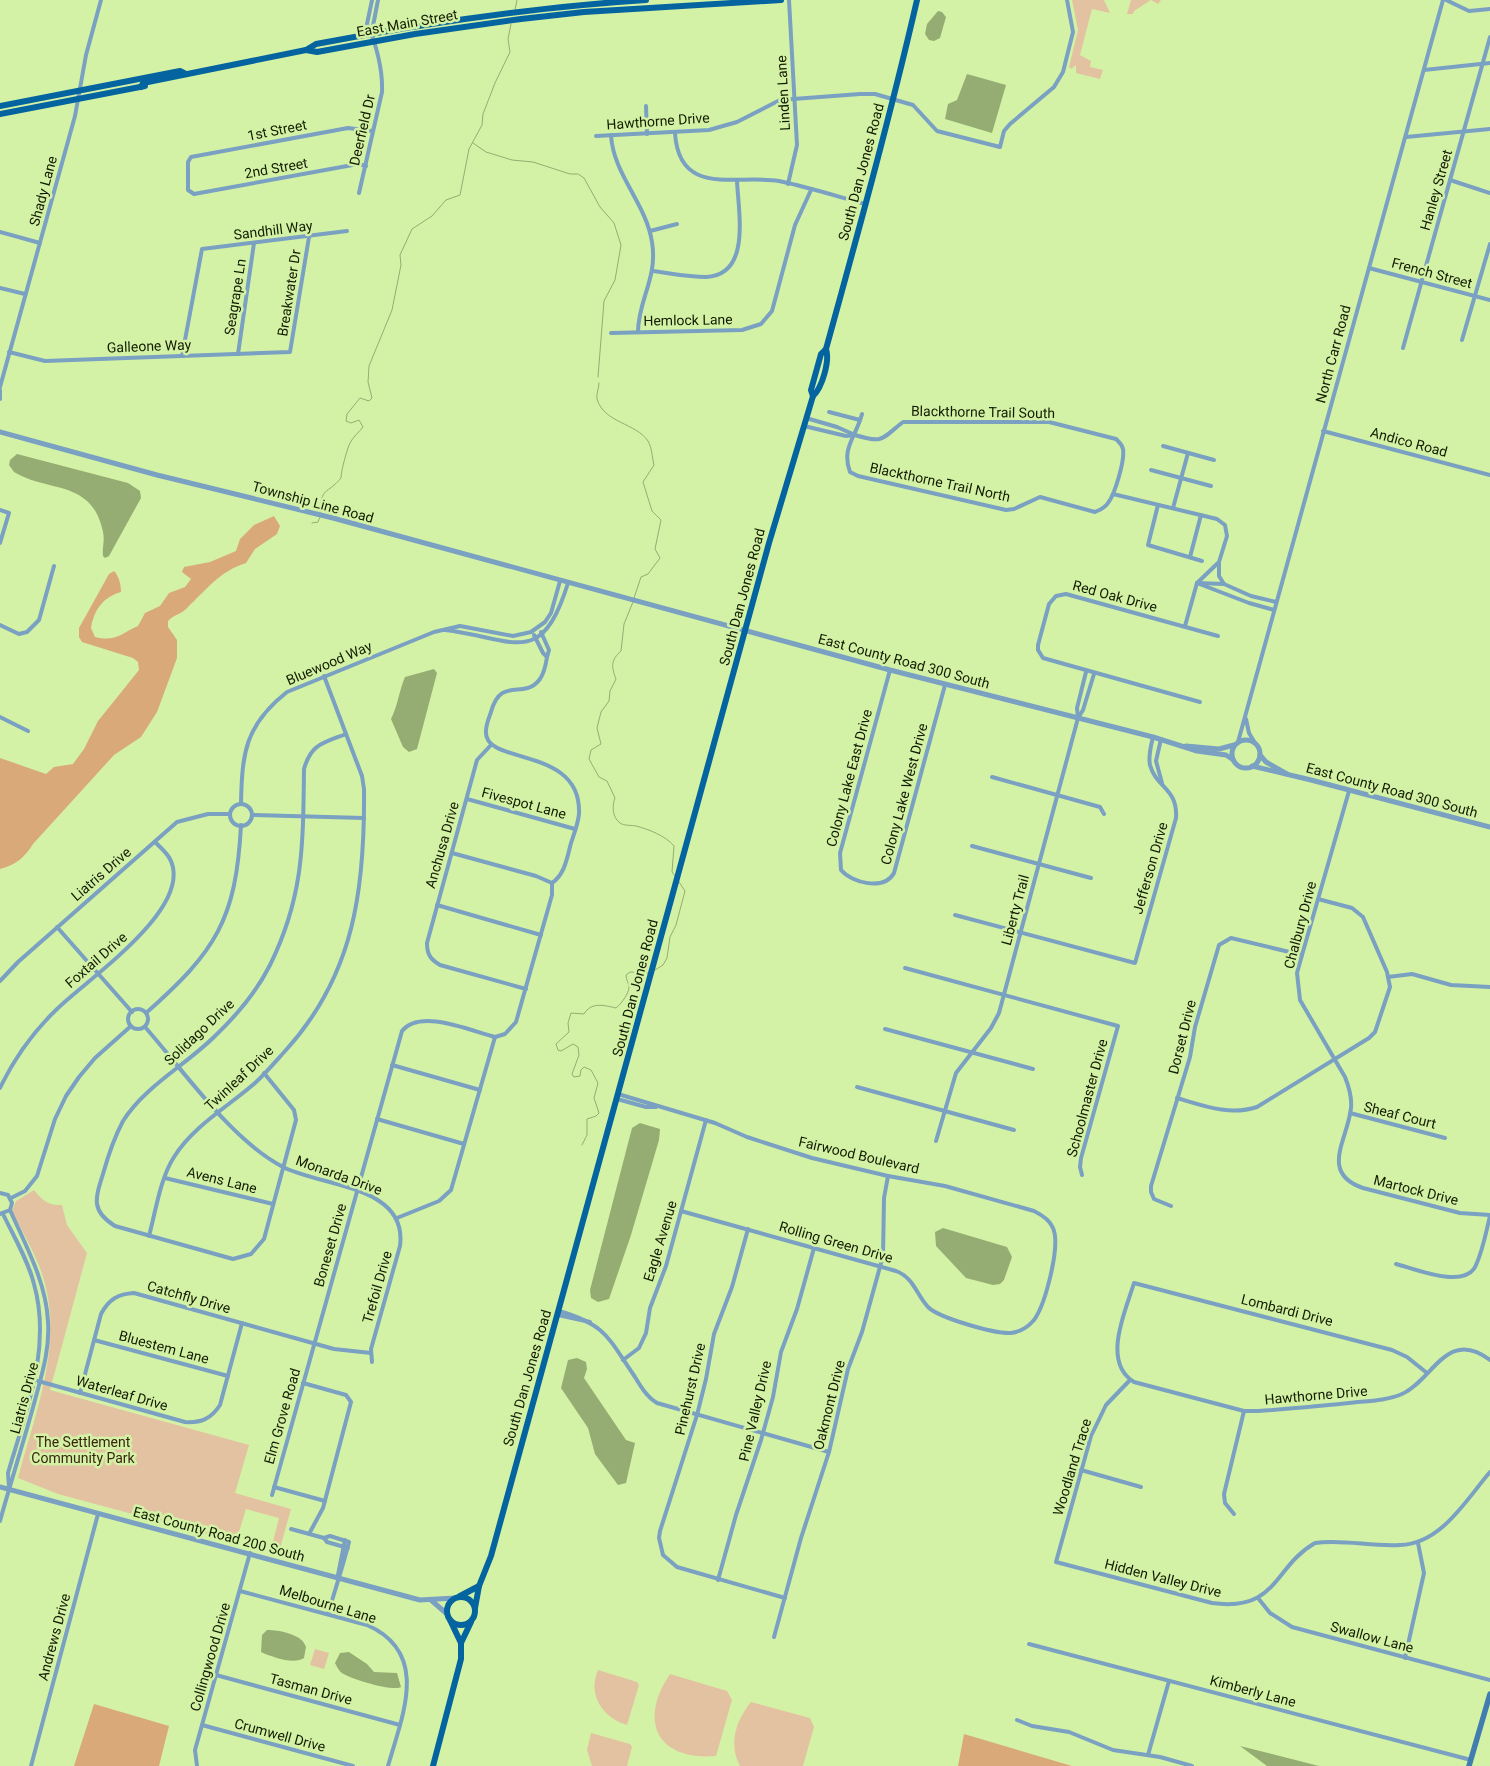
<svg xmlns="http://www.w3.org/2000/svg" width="1490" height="1766" font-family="Roboto,sans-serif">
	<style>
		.green { fill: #e3c2a1 }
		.forest { fill: #d9a979 }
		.water { fill: #95ad72 }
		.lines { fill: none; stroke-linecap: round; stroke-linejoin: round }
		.stream { stroke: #95ad72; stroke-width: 1 }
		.minor { stroke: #7aa0c2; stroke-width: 4 }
		.tertiary { stroke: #7aa0c2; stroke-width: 5 }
		.secondary { stroke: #427daf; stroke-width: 5.5 }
		.primary { stroke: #0464a0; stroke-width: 6 }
		.labels { text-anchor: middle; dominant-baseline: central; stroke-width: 5; stroke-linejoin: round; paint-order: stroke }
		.street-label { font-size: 14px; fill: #121c01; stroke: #d4f2a6 }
		.park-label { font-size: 14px; fill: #39240e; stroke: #d4f2a6 }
	</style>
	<rect width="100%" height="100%" fill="#d4f2a6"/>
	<g class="green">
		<polygon points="1072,0 1104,0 1110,13 1092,9 1080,55 1091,61 1090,67 1103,70 1100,79 1076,73 1076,66 1074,66 1072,69 1069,67 1078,30"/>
		<polygon points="1131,0 1161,0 1158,4 1151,0 1134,11 1133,14 1127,14"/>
		<path d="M34 1190C42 1200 48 1206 62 1205L67 1225 87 1253 50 1390 249 1445 235 1493 291 1509 279 1552 271 1549 279 1518 246 1509 236 1542 58 1494 18 1478C34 1417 61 1351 46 1288 40 1261 24 1235 12 1211L16 1201Z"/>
		<polygon points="315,1649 329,1653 324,1669 310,1665"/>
		<path d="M598 1670 637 1682 639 1685 627 1725C603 1718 587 1695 598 1670Z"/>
		<path d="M670 1674 727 1691 732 1700 716 1756C657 1761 638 1721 670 1674Z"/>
		<path d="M751 1702 810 1718 814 1727 803 1766H740C728 1744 736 1720 751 1702Z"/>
		<polygon points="591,1733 630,1744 632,1747 627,1766 592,1766 587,1750"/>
	</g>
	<g class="forest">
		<path d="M274 516 280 526 277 534 255 549 246 563C220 571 206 590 187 608 182 614 173 615 168 621V627L177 640V658L157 712 141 737 114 755 33 844C25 857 16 865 0 869V758L46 774 54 767 73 764 84 749 98 721 139 670 138 662 133 658 82 642 79 637V628L109 574 114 571C119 576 121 585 121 592 103 597 94 610 91 628L95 637C116 642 120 634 138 626L145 613 160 606 169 593 185 587 191 579 182 572 184 567 210 562 236 551 240 539 254 525Z"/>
		<polygon points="94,1704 169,1726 159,1766 74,1766"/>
		<polygon points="964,1734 1072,1766 958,1766"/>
	</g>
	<g class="water">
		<polygon points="938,11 942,12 946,17 940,38 934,41 929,40 925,34 927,24"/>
		<polygon points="967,74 1006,85 992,133 945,119 948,104 957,100"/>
		<path d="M17 454 128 483 140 491 141 498 109 556 105 558 103 556C102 548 105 540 103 532 92 479 49 493 14 472L9 465 10 460Z"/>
		<path d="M434 669 437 673 417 749 409 752 403 747 391 719C398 705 399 691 405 677Z"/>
		<polygon points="640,1123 660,1129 659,1140 631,1235 609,1299 598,1302 591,1298 590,1290 632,1128"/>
		<polygon points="943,1228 1007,1247 1012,1257 1004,1280 1000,1284 993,1285 966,1278 936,1246 935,1232"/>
		<polygon points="577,1358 586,1362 587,1369 584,1378 626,1440 635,1443 626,1483 618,1485 595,1454 588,1428 561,1388 568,1360"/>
		<path d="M267 1630C279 1630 302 1634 306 1647L304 1658C294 1665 272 1657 261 1652L262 1635Z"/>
		<path d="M349 1652 367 1664 374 1672 397 1673 401 1687C394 1692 350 1679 342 1673 339 1671 337 1667 335 1663L340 1653Z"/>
		<polygon points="1240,1746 1319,1766 1267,1766"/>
	</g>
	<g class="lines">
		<g class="stream">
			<polyline points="515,10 517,0"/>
			<polyline points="473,143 486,152 512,160 533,162 570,174 578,174 584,178 600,207 614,223 621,245 615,280 604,301 598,377"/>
			<path d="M599 383C599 388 596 394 597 399 604 423 636 423 648 441 652 448 652 457 654 465L643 482 652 511 661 520 655 549 660 558 648 574 641 577 634 598"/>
			<path d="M320 513C321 486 327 495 341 478 341 471 347 449 350 443 353 437 359 432 363 427L359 420 351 423 346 421 347 414 360 398 369 401 372 398 368 382 369 366 392 310 401 265 400 255 412 229 432 216 446 200 460 195 469 149 482 125 483 114 495 83 510 52 508 39 511 24"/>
			<polyline points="312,523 318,522 320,517"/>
			<path d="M633 602 624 624 621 651C611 660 611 666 616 679L610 691 609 701 601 712 597 728 601 744 591 750 589 759 599 777 607 781 615 798C612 806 612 817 620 823 624 826 632 825 636 826 648 829 666 836 674 846L672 872 675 876"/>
			<polyline points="655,970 663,965 667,958 670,937 676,925 685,891 679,882"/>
			<path d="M582 1145 587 1135V1119L596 1116 599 1113 594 1098 598 1083 591 1070 584 1067 581 1070 580 1076 574 1077 572 1074 579 1055 578 1047 573 1044 561 1051 558 1050 556 1044 569 1032 568 1023 571 1013 584 1014C591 1002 603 1005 616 1008 620 1005 629 994 629 987 629 983 626 980 626 975L630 972 649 973"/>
		</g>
		<g class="minor">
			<polyline points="1446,0 1469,11 1490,9"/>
			<polyline points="372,31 378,0"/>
			<polyline points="1424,70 1490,63"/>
			<polyline points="646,106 647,134"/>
			<path d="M675 133C679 198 737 174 779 181 808 187 836 196 865 204"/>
			<path d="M611 135C613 174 646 203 652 242 658 278 638 300 638 332"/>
			<polyline points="596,136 709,130 737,122 780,100 860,94 875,94 913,105 937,131 1000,147 1004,131 1010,124 1054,87 1063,72 1073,32 1067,0"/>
			<polyline points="1406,137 1490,129"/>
			<polyline points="366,166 358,164 194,194 188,190 188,162 191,157 348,128 372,131"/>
			<polyline points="1450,180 1490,193"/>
			<polyline points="788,184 797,145 789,0"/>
			<path d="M359 193 382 92C383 70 376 43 367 24L372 0"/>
			<polyline points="650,231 677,224"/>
			<polyline points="0,232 40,243"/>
			<polyline points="1369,268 1490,300"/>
			<path d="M652 271C669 273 688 277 706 277 752 275 738 211 737 180"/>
			<polyline points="0,288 25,294"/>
			<polyline points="611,333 742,330 761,324 772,311 795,225 811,190"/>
			<polyline points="1462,340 1490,244"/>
			<polyline points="1403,348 1490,37"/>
			<polyline points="9,352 45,361 290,352 309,237"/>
			<polyline points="238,354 254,243"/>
			<polyline points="182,356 202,249 347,231"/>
			<polyline points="0,387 75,116 86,55 101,0"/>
			<polyline points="0,390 0,399"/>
			<polyline points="829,412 860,420"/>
			<polyline points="804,426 846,436 855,435 837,427 806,418"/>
			<polyline points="1323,431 1490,475"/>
			<path d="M855 435C884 444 881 439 903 422H1049L1116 439C1119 442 1122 444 1123 449 1125 460 1115 494 1108 503 1105 508 1100 510 1095 512L1040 497 1014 509 1006 510 858 476 850 472C841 448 856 437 862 414"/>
			<polyline points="1163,446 1214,460"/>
			<polyline points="1151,470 1211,486"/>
			<polyline points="1113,494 1217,519 1225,525 1227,536 1219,562 1197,583 1185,626"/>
			<polyline points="1158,505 1148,545 1202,561"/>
			<polyline points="1173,508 1188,453"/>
			<polyline points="0,510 9,513 0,543"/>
			<polyline points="1190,557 1201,515"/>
			<polyline points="1219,563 1219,576 1224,584"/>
			<polyline points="1197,583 1224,584 1251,596 1276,602"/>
			<polyline points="1197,583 1249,603 1274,610"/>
			<polyline points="0,625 19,634 27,632 39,620 54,566"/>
			<path d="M445 630C514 638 541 670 568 583"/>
			<polyline points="534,635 543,653 547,657 549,650 541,632"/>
			<path d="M547 657C546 664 544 673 540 679 524 701 501 675 491 712 489 718 486 724 486 731 483 766 582 745 579 814 578 824 574 834 571 843 567 858 565 874 552 883"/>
			<path d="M890 670 840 853 841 870C852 883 884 891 894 873L945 685"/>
			<polyline points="1200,702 1043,658 1038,650 1038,645 1049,604 1056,596 1066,594 1218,636"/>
			<polyline points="0,717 28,731"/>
			<polyline points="1078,718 1083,710 1094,674"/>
			<polyline points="1246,719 1249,733 1255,743"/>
			<polyline points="1161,739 1156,761 1162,783"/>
			<polyline points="1238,742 1443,0"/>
			<path d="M491 745 477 760 427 943C427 954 430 959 440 965L526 989"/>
			<polyline points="992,777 1100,807 1104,814"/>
			<path d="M1349 791 1302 955 1297 973 1300 1000 1345 1077C1349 1087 1352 1098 1351 1108 1348 1139 1319 1173 1363 1188L1460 1213 1490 1215"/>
			<polyline points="467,799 575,829"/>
			<path d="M241 804C242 753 245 725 287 692L434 632 460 626 513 636 531 632 545 622 551 613 560 581"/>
			<circle cx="241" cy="815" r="11"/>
			<polyline points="252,815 364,818"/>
			<polyline points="972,846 1091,878"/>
			<polyline points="452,853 536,876 552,883"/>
			<polyline points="437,905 541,935"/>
			<path d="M955 915 1135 963 1176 818C1178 788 1156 788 1150 765 1148 756 1151 746 1153 737"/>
			<polyline points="57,927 132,1012"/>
			<polyline points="905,968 1118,1026 1081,1158 1080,1167 1082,1175"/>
			<polyline points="1388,977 1412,974 1451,985 1490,987"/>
			<polyline points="0,981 18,962 177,822 208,814 230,814"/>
			<circle cx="138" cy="1019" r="10"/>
			<path d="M146 1013C216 951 236 920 241 825"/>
			<path d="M145 1027C184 1071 231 1140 283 1167 322 1187 408 1185 400 1246L371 1349 372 1362"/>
			<polyline points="885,1029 1033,1069"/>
			<polyline points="392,1065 480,1090"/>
			<path d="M264 1073 294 1110 296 1120 264 1239 251 1254 233 1259 115 1226C91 1211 95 1199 103 1174 108 1156 114 1138 123 1121 145 1086 186 1065 215 1036 237 1015 256 993 270 965 304 896 303 844 304 769 311 744 323 743 346 734"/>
			<polyline points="857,1087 1014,1130"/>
			<path d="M0 1088C14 1059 34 1031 57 1009 86 980 195 908 170 859 167 853 160 847 155 842"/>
			<path d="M618 1094 715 1123 747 1137 812 1158 888 1176 945 1186 1034 1211C1042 1215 1050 1220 1053 1228 1061 1246 1045 1305 1034 1320 1028 1327 1020 1332 1011 1333 995 1334 939 1318 928 1307 916 1294 914 1278 896 1271L681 1211"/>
			<path d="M1177 1098C1204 1106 1230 1116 1257 1107L1369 1038 1375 1032 1390 987 1387 972 1363 917 1352 908 1318 899"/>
			<polyline points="617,1099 646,1107 656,1107"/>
			<polyline points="1350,1113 1445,1138"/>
			<polyline points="377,1119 464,1144"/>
			<polyline points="936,1141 956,1073 991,1028 999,1013 1078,718 1077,708 1086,672"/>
			<polyline points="165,1178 273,1204"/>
			<polyline points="0,1193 8,1195 12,1203 10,1210 0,1214"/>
			<polyline points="11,1198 25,1191 37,1176 55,1119 66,1096 79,1077 95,1058 131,1026"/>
			<polyline points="1171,1206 1154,1199 1151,1192 1151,1186 1190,1057 1195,1027 1219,945 1231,938 1302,955"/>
			<path d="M3 1214C14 1237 28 1260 34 1284 52 1348 26 1411 8 1473L9 1487"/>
			<polyline points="397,1218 439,1201 451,1190 495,1037"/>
			<polyline points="748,1229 732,1287 714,1334 706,1379 697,1415 660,1531 659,1538 663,1555 677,1567 785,1598"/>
			<path d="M149 1236C156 1210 160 1179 174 1157 193 1126 229 1106 255 1083 266 1073 276 1061 286 1050 355 974 365 887 364 789L362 776 324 676"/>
			<path d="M1396 1264C1415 1269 1466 1290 1476 1265 1483 1250 1486 1232 1490 1216"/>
			<path d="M559 1311C607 1325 608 1338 635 1377 641 1387 647 1397 657 1403L829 1452"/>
			<polyline points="558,1315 590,1322"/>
			<polyline points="94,1340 228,1376"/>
			<polyline points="623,1360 639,1348 646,1333 650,1308 666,1266 706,1120"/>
			<path d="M1427 1373 1407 1357 1392 1350 1134 1283C1126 1310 1101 1362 1134 1382L1244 1411H1258C1288 1409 1319 1406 1349 1403 1367 1401 1386 1401 1402 1394 1433 1380 1447 1327 1490 1360"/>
			<path d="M1130 1380 1106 1405 1091 1436 1056 1562 1212 1603C1278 1612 1273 1567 1315 1543 1343 1539 1372 1547 1400 1545 1441 1544 1466 1500 1490 1472"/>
			<path d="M38 1381 185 1422C201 1423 211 1419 220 1405L242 1323"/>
			<polyline points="303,1383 346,1395 351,1402 323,1508 309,1534"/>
			<path d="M80 1393 101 1314C109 1299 118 1294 134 1293L334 1349 371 1353"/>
			<polyline points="1081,1470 1141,1487"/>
			<polyline points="274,1487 325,1501"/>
			<path d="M272 1495 402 1031C420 1008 471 1031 495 1037L505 1034 516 1022 552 895V883"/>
			<polyline points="1234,1514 1225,1503 1224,1494 1244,1411"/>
			<path d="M0 1521C11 1481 24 1441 35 1400 42 1374 50 1349 48 1321 46 1282 26 1246 10 1210"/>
			<polyline points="291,1529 324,1538"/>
			<polyline points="338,1575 345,1540"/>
			<polyline points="718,1580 736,1515 761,1440 773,1397 781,1352 797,1309 814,1248"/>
			<path d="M240 1591 367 1625C431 1653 402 1716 388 1766"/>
			<polyline points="1258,1598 1270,1613 1292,1627 1490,1680"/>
			<path d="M328 1614C335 1590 343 1566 349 1542L330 1536 324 1538 327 1542 348 1548"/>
			<polyline points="774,1637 801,1538 829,1452 848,1369 862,1332 883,1256 884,1198 888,1176"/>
			<polyline points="1029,1644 1471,1760"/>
			<polyline points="1405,1658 1424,1573 1418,1543"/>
			<polyline points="216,1675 400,1725"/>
			<polyline points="1017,1720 1032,1726 1069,1732 1113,1750 1160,1757 1192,1766"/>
			<polyline points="202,1725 353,1766"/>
			<polyline points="1148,1755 1169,1681"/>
			<polyline points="31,1766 98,1514"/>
			<polyline points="197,1766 195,1750 250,1553"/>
		</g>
		<g class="tertiary">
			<polyline points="0,432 157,475 333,518 890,670 1153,737 1197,751 1226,755 1232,759"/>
			<circle cx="1246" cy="754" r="14"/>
			<polyline points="1186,746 1219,749 1234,745"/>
			<polyline points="1260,755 1266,762 1287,774"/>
			<polyline points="1252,766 1311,780 1490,827"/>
			<polyline points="0,1487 420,1600 455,1598"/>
			<polyline points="431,1600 447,1614"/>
		</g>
		<polyline class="secondary" points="1469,1766 1490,1694"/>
		<g class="primary">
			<polyline points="306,50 317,52 415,34 521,19 584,12 781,0"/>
			<path d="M141 87 143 83 306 50 316 44C425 23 535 7 646 0"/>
			<polyline points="0,106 180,71 186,74"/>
			<polyline points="0,114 145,86"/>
			<path d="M813 396 811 390 821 354 826 349C858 233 890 117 917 0"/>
			<polyline points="460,1596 479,1586"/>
			<circle cx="461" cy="1611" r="14"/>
			<path d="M475 1608 479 1586 491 1556 769 543 813 396C822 388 830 361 826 349"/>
			<polyline points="461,1643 471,1622"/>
			<polyline points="433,1766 461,1659 461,1643 450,1620"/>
		</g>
	</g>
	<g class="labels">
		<g class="street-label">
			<text transform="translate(407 23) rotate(-10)">East Main Street</text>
			<text transform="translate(783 93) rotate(-93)">Linden Lane</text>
			<text transform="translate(658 121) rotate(-4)">Hawthorne Drive</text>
			<text transform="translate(277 130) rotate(-11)">1st Street</text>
			<text transform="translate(362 130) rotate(-77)">Deerfield Dr</text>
			<text transform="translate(276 168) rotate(-10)">2nd Street</text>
			<text transform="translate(861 172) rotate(-75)">South Dan Jones Road</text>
			<text transform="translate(1436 190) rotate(-74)">Hanley Street</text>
			<text transform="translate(43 191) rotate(-75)">Shady Lane</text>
			<text transform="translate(273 230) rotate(-7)">Sandhill Way</text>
			<text transform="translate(1432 273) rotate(15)">French Street</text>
			<text transform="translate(289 293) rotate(-81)">Breakwater Dr</text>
			<text transform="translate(235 297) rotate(-81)">Seagrape Ln</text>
			<text transform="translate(688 320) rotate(-1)">Hemlock Lane</text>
			<text transform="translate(149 346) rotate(-2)">Galleone Way</text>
			<text transform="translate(1333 354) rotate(-75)">North Carr Road</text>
			<text transform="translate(983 412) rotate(1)">Blackthorne Trail South</text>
			<text transform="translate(1409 442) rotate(15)">Andico Road</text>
			<text transform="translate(940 482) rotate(12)">Blackthorne Trail North</text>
			<text transform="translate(313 502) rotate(15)">Township Line Road</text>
			<text transform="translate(1115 596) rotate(15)">Red Oak Drive</text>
			<text transform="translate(742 597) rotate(-75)">South Dan Jones Road</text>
			<text transform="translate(904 661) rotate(15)">East County Road 300 South</text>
			<text transform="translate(329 663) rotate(-23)">Bluewood Way</text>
			<text transform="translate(849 778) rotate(-75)">Colony Lake East Drive</text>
			<text transform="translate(1392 790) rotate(15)">East County Road 300 South</text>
			<text transform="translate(904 794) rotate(-75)">Colony Lake West Drive</text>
			<text transform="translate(524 803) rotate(15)">Fivespot Lane</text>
			<text transform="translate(442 845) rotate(-74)">Anchusa Drive</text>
			<text transform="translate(1150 868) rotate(-74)">Jefferson Drive</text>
			<text transform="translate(101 874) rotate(-41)">Liatris Drive</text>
			<text transform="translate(1015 910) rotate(-75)">Liberty Trail</text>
			<text transform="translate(1300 925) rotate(-75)">Chalbury Drive</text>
			<text transform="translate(96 960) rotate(-41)">Foxtail Drive</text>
			<text transform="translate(635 988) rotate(-75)">South Dan Jones Road</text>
			<text transform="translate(199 1032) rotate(-43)">Solidago Drive</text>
			<text transform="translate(1182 1037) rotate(-76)">Dorset Drive</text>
			<text transform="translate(239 1078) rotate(-43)">Twinleaf Drive</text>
			<text transform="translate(1087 1098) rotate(-75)">Schoolmaster Drive</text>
			<text transform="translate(1400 1115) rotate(14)">Sheaf Court</text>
			<text transform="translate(859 1155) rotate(13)">Fairwood Boulevard</text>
			<text transform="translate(339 1175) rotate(20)">Monarda Drive</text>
			<text transform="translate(222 1180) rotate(14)">Avens Lane</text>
			<text transform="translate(1416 1190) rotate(14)">Martock Drive</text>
			<text transform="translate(660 1241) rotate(-73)">Eagle Avenue</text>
			<text transform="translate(836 1242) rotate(16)">Rolling Green Drive</text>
			<text transform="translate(330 1245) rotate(-74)">Boneset Drive</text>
			<text transform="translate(377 1287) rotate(-74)">Trefoil Drive</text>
			<text transform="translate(189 1297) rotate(16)">Catchfly Drive</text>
			<text transform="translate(1287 1310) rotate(14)">Lombardi Drive</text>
			<text transform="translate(164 1347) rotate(15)">Bluestem Lane</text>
			<text transform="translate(527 1378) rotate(-74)">South Dan Jones Road</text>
			<text transform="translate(690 1389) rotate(-77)">Pinehurst Drive</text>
			<text transform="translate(122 1393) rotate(16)">Waterleaf Drive</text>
			<text transform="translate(1316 1395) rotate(-5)">Hawthorne Drive</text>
			<text transform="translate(24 1398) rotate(-75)">Liatris Drive</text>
			<text transform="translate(829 1405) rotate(-76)">Oakmont Drive</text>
			<text transform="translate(755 1411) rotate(-77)">Pine Valley Drive</text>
			<text transform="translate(282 1416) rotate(-74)">Elm Grove Road</text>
			<text transform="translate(1072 1467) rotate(-73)">Woodland Trace</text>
			<text transform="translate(219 1534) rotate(15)">East County Road 200 South</text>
			<text transform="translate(1163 1578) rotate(14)">Hidden Valley Drive</text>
			<text transform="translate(328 1604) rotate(17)">Melbourne Lane</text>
			<text transform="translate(54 1637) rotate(-75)">Andrews Drive</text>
			<text transform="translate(1372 1637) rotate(15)">Swallow Lane</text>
			<text transform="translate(210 1657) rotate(-74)">Collingwood Drive</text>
			<text transform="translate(311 1689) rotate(15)">Tasman Drive</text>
			<text transform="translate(1253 1691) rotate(15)">Kimberly Lane</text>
			<text transform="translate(280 1735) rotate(15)">Crumwell Drive</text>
		</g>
		<g class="park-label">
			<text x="83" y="1442">The Settlement<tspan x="83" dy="16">Community Park</tspan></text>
		</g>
	</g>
</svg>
